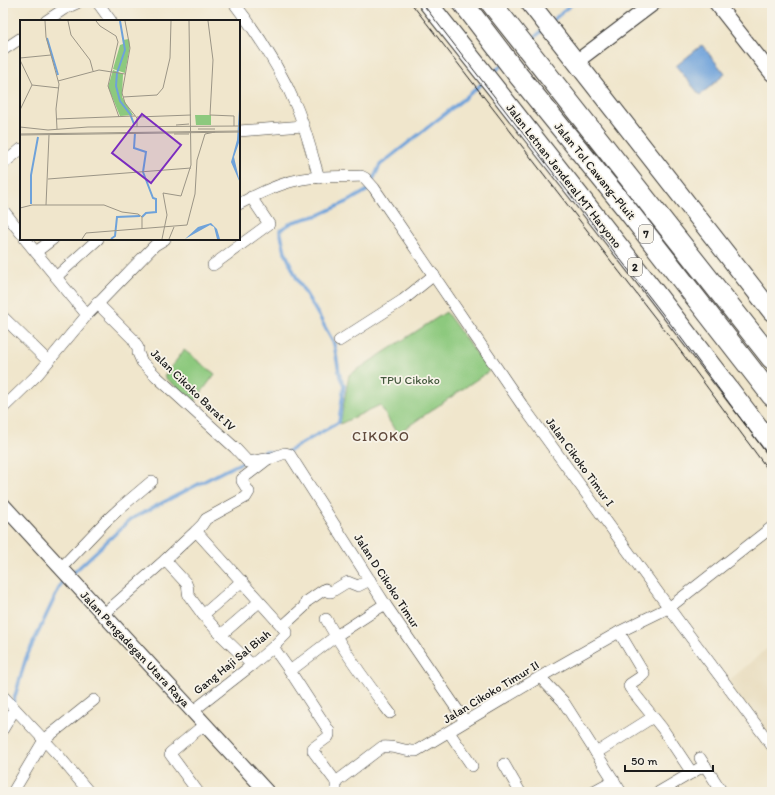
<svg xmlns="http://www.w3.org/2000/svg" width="775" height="795" font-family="Itim,sans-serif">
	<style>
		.built { fill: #e7daba }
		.green { fill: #8dc97e; stroke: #54724d }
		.water { fill: #6ea2da; stroke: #455f7b }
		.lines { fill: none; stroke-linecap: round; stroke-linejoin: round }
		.stream { stroke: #6ea2da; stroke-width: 3.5 }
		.minor-casing { stroke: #3c3a36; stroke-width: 12 }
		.tertiary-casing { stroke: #3c3a36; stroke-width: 16 }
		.trunk-casing { stroke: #3c3a36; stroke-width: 20 }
		.motorway-casing { stroke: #3c3a36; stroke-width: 22 }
		.minor { stroke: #fff; stroke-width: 11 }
		.tertiary { stroke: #fff; stroke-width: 14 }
		.trunk { stroke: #fff; stroke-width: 18 }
		.motorway { stroke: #fff; stroke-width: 20 }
		.tram { stroke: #1c1c1c; stroke-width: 1 }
		.labels { text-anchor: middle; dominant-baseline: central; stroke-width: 3.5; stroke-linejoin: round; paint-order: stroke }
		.shield { fill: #f7f3e8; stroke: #5e5c59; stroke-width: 1 }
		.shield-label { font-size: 11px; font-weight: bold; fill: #1c1c1c }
		.street-label { font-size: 12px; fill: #1c1c1c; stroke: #f7f3e8 }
		.park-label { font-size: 12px; fill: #44593e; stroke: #f7f3e8 }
		.quarter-label { font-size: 14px; letter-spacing: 1px; fill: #60493c; stroke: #f7f3e8 }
		.inset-river { fill: none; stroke: #6ea2da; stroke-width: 2 }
		.inset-road { fill: none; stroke: #9b9586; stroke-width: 1 }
		.view { fill: #7b2cbf; fill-opacity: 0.15; stroke: #7b2cbf; stroke-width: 2 }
		.inset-edge { fill: none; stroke: #1c1c1c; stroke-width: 2 }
	</style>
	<rect width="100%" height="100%" fill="#f7f3e8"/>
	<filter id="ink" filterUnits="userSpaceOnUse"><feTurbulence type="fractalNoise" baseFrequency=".025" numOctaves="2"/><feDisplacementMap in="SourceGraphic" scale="8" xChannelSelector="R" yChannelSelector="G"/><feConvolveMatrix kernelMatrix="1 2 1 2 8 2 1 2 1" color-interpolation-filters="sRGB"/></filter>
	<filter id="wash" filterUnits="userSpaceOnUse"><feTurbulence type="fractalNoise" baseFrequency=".012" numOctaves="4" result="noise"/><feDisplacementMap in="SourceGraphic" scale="16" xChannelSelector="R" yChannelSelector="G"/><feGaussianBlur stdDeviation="0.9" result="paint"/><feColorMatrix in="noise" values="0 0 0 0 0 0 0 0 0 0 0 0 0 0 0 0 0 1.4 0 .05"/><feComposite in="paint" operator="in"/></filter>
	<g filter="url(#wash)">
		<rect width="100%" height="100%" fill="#f0e6cc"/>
		<polygon class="built" points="772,644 772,747 718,690"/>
		<g class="green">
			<polygon points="446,312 489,371 397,434 380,405 340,424 349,375"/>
			<polygon points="184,350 215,374 195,401 164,377"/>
		</g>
		<polygon class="water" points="702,45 725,74 700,95 676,66"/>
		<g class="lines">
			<g class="stream">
				<polyline points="551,22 573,3"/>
				<polyline points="529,42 544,29"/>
				<polyline points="491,75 503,64"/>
				<polyline points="287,452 339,422 344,385 340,377 334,344 319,316 297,279 285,252 280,230 293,222 319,215 349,201 368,190 380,165 465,98 484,82"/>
				<polyline points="254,457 266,451 274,454"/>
				<polyline points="71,575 131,519 222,472 245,461"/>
				<polyline points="13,703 26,658 62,582 66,579"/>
			</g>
		</g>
	</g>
	<g filter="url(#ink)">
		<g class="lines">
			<g class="minor-casing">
				<g id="minor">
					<polyline points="98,3 111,21"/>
					<path d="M234 3C259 35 281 70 297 108 306 130 312 154 319 178"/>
					<polyline points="46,21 64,9 77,3"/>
					<polyline points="3,50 21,38"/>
					<polyline points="239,131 303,126"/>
					<polyline points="3,164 21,149"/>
					<path d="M239 204C259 193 280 183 302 179 322 176 342 177 361 176L365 178 374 188 522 405 680 623 772 746"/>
					<polyline points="3,210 21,233"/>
					<polyline points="25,239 87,315"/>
					<polyline points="36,252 53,239"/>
					<polyline points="213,265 269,224 251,197"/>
					<polyline points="56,277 98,239"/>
					<polyline points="97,303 133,339 138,348 138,353 142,362 157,377 235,448 248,462 272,458 285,453 289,454 290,455 385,604 465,721"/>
					<polyline points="3,317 48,361"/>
					<polyline points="339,341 403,300 434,275"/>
					<polyline points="3,408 38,374 87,315 155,245 165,239"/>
					<polyline points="196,531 202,525 206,519 246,497 249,492 242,481 242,479 268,459"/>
					<path d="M165 560 186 583C189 588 187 592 189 596L203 615 221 635 252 665"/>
					<polyline points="61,568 106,521 120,508 152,481"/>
					<polyline points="104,614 165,560 196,531 287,632 286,634 273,647 252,665 193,711"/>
					<polyline points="203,615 242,581"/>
					<path d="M326 619C344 652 367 683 390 713"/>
					<polyline points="282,627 304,607 306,602 325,589 329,592 331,592 344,584 348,582 358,586 370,580"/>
					<polyline points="619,632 644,674 642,676 630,684 629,686 630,688 662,728 692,773"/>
					<polyline points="221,635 259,602"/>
					<polyline points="273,647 290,671 329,731 329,735 328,737 313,748 313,751 336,782"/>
					<polyline points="290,671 336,636 385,604"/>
					<polyline points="540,677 563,701 621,792"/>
					<polyline points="3,696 58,755 89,792"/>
					<polyline points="3,729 15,709"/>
					<polyline points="449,732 472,766"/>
					<polyline points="596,753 653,717"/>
					<polyline points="700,758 722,792"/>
					<polyline points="504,764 520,792"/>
					<polyline points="13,792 44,740 94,700"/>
					<polyline points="198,792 170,754 170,753 205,724"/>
					<path d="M336 792V782L382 747C394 745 404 752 416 751L540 677 619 632 670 607 772 527"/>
					<polyline points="592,792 614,780"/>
					<polyline points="659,792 705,765"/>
				</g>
			</g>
			<g class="tertiary-casing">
				<g id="tertiary">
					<polyline points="716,3 772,74"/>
					<polyline points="576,62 654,3"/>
					<polyline points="3,505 267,792"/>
				</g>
			</g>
			<g class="trunk-casing">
				<g id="trunk">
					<polyline points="428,3 497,90 653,289 772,444"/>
					<polyline points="530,3 772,312"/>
				</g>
			</g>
			<g class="motorway-casing">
				<g id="motorway">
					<polyline points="463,3 518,75 625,207 772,396"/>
					<polyline points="491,3 772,359"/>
				</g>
			</g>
			<use href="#minor" class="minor"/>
			<use href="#tertiary" class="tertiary"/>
			<use href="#trunk" class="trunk"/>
			<use href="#motorway" class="motorway"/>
			<g class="tram">
				<polyline points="411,3 673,341 772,475"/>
				<polyline points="422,3 679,335 772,461"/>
			</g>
		</g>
	</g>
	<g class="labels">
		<g class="shield">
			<rect x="639" y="225" width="14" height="18" rx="3"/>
			<rect x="628" y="258" width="14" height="18" rx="3"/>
		</g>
		<g class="shield-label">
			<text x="646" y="234">7</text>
			<text x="635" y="267">2</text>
		</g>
		<g class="street-label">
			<text transform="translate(595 171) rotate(51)">Jalan Tol Cawang–Pluit</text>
			<text transform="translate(564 176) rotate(52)">Jalan Letnan Jenderal MT Haryono</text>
			<text transform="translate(193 390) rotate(44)">Jalan Cikoko Barat IV</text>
			<text transform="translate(580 462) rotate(54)">Jalan Cikoko Timur I</text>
			<text transform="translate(387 581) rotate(57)">Jalan D Cikoko Timur</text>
			<text transform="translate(135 649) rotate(47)">Jalan Pengadegan Utara Raya</text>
			<text transform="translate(232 662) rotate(-39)">Gang Haji Sal Biah</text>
			<text transform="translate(491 692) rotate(-31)">Jalan Cikoko Timur II</text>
		</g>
		<g class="park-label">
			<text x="410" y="380">TPU Cikoko</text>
		</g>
		<g class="quarter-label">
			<text x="381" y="436">CIKOKO</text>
		</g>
	</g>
	<g transform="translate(20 20)">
		<rect width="220" height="220" fill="#f0e6cc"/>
		<path d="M109 19 110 26 105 53 93 49 100 25 103 24V20ZM93 50 103 54 102 77 113 95 100 96 88 67ZM175 95H191V105H176Z" fill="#8dc97e"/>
		<path d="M220 74V120L214 137 220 163 211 142 217 120ZM191 203 197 209 200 219H197L194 207 190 205 165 219 178 207Z" fill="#6ea2da"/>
		<path class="inset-river" d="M100 1 105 30 97 53 96 66 100 81 110 94 114 104M27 18 38 55M115 113 114 128 126 132 123 152 133 178 136 179V192L126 193 122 197M11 184V155L18 117M91 219 95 216 97 197 120 196"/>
		<path class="inset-road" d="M25 1 26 17 39 64 36 89 37 109M48 1 51 15 70 40 73 51M76 1 80 6 96 16 98 22 88 66 99 97M105 1 110 28 102 73 105 83 117 98V107M188 1 193 40 190 95 214 96V106M0 38 31 35M0 40 12 65 0 90M38 61 79 50 105 54M12 65 39 68M103 77 137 75 143 68 150 38 151 1M117 97 171 95M36 99 115 96M156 105 169 104M0 107 28 110 68 107 220 106M178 109H195M0 114 220 111M154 114H169M0 115 220 112M28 159 171 148M26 185 29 115M0 188 12 185H84L102 192 118 194 122 197V209M62 219 66 213 167 205 175 174 177 140 185 114 195 112M142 219 147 195 143 173 161 176 171 145 169 1M149 219 154 207"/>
		<path class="view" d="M122 94 161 125 131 163 92 133Z"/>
		<rect width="220" height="220" class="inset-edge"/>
	</g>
	<rect width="775" height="795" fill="none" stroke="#f7f3e8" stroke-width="16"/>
	<path d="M625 765v6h88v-6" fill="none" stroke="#1c1c1c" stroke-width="2"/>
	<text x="631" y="765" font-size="12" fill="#1c1c1c" stroke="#f7f3e8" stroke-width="3" paint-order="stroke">50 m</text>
</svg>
